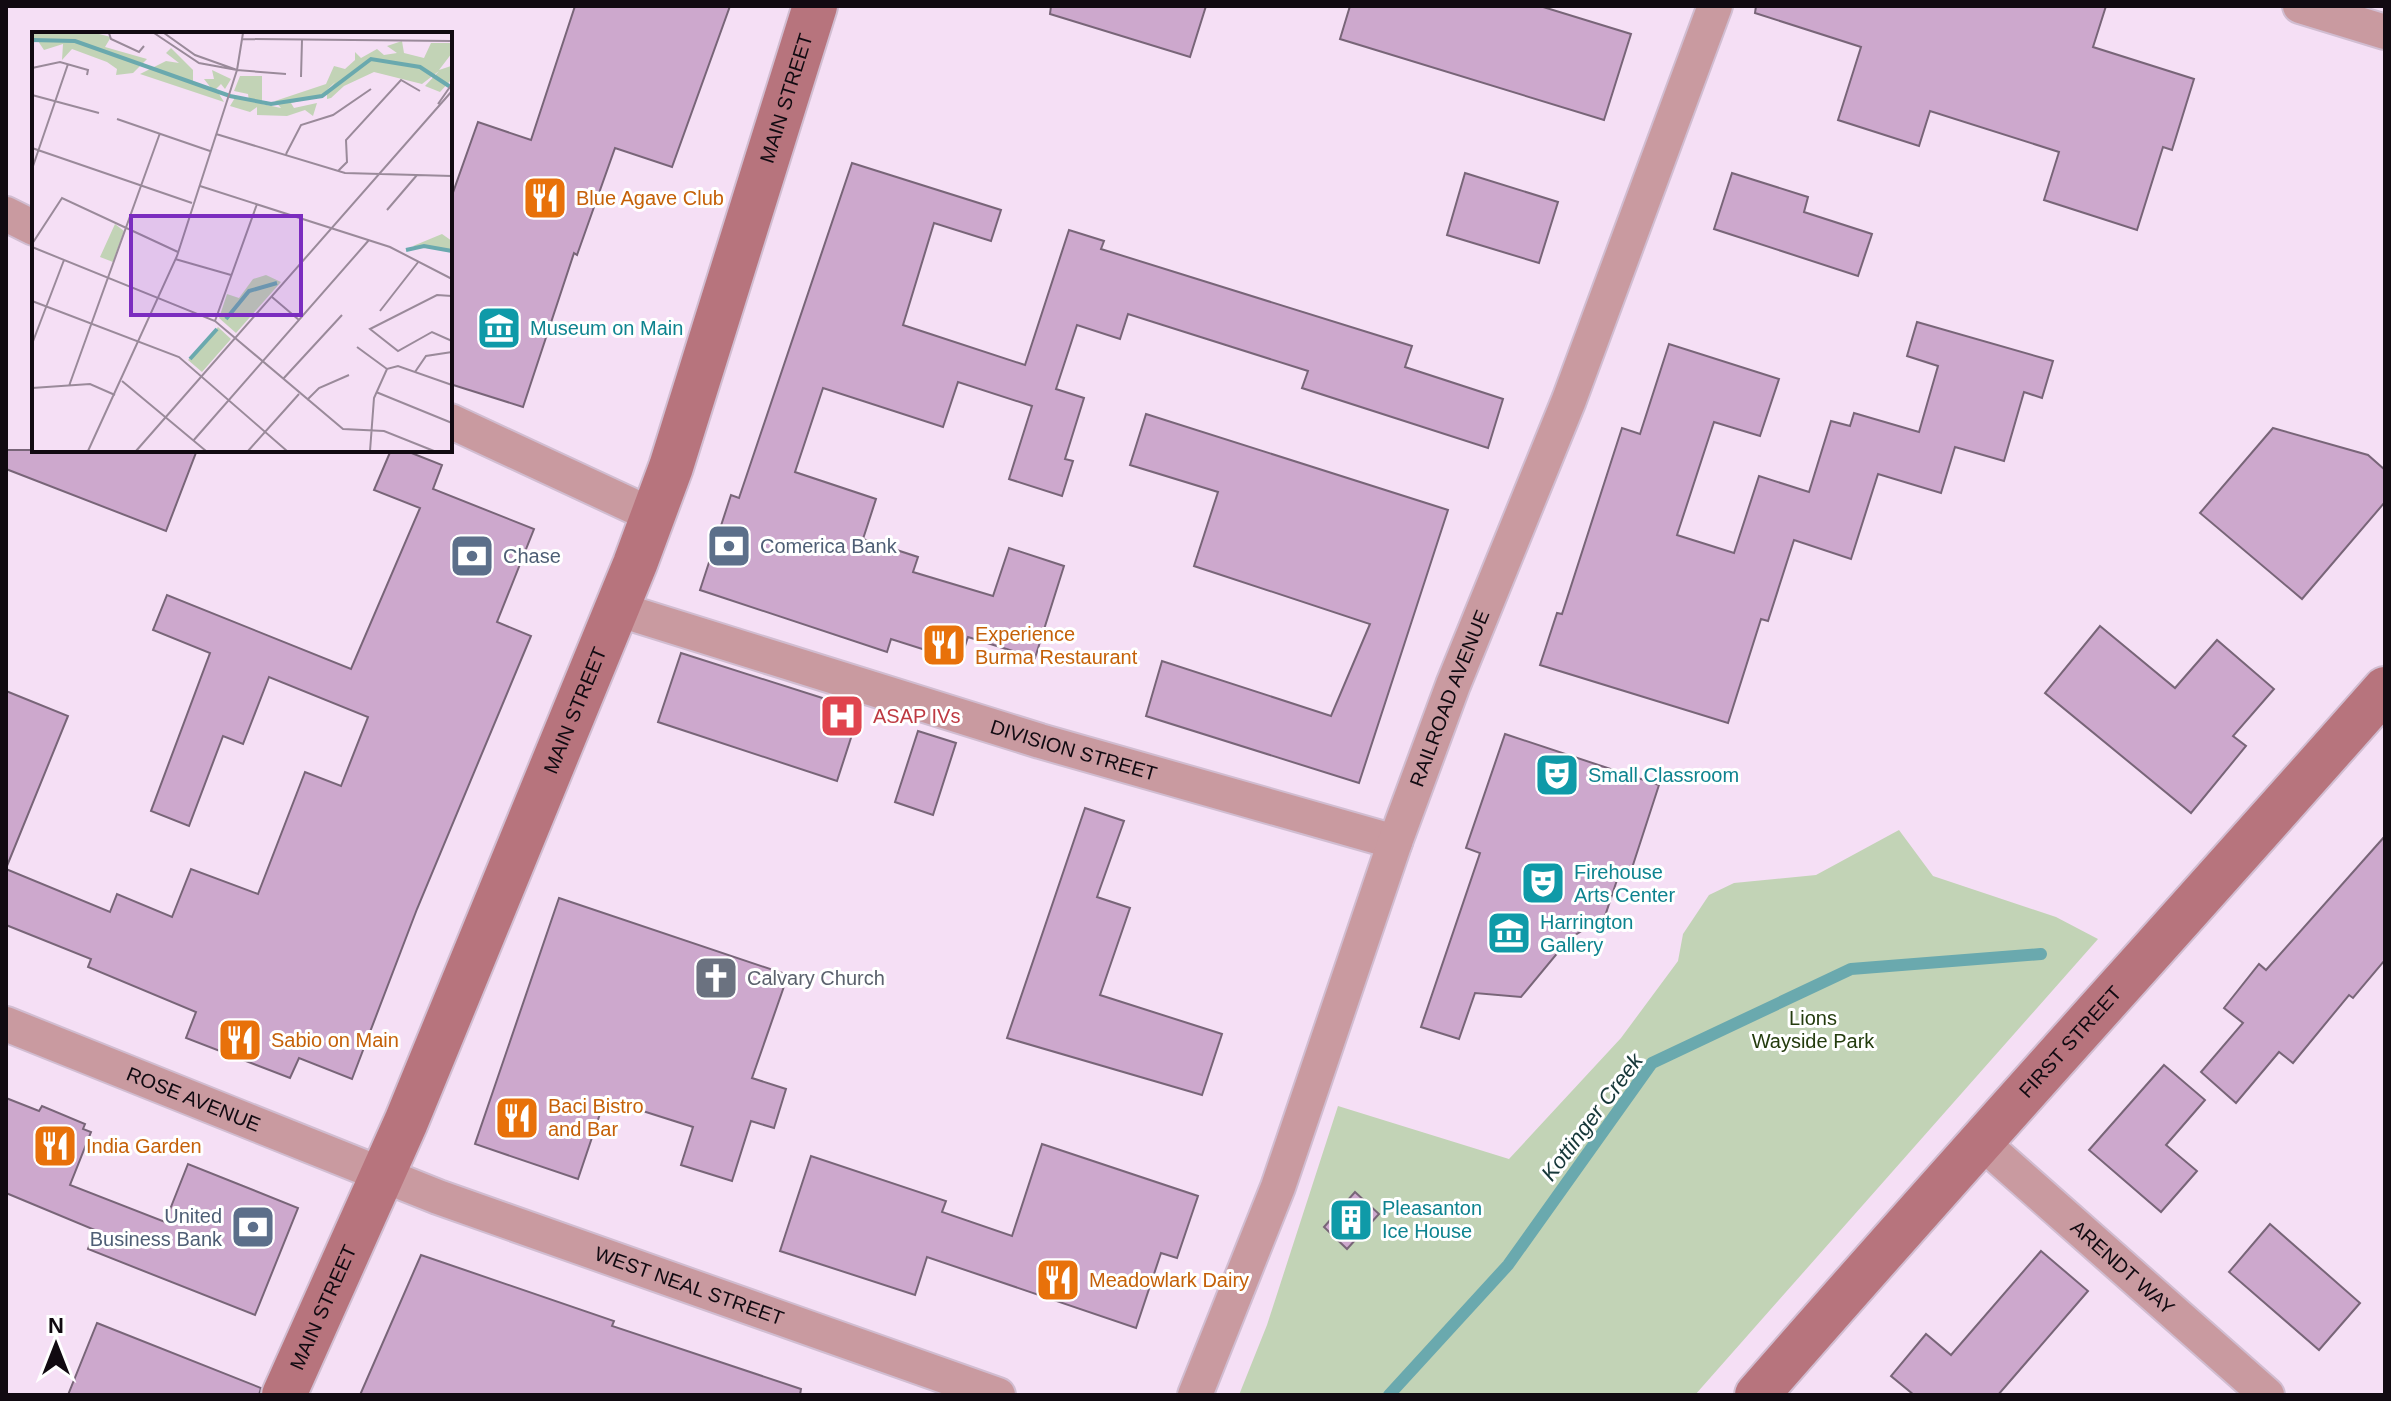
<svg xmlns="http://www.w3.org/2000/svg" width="2391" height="1401" font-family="Arial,sans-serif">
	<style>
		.green { fill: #c2d3b6 }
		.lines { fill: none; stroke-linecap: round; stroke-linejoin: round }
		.stream { stroke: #6aa9ae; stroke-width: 12 }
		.building { fill: #cda8cd; stroke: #786578; stroke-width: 2 }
		.street-casing { stroke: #d1bdd1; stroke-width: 38 }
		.secondary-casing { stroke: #d1bdd1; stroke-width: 48 }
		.street { stroke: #c99aa0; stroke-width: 34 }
		.secondary { stroke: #b7747d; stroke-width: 44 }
		.labels { text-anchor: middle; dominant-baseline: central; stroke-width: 6; stroke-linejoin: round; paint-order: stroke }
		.street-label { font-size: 20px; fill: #110a11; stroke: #fff }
		.food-label { font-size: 20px; fill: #c56008; stroke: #fff; text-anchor: start }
		.culture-label { font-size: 20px; fill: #0d838f; stroke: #fff; text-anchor: start }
		.service-label { font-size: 20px; fill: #4e5e75; stroke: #fff; text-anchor: start }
		.health-label { font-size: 20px; fill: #be3a42; stroke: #fff; text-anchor: start }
		.worship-label { font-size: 20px; fill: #5b616d; stroke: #fff; text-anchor: start }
		.park-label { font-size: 20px; fill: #243c0e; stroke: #fff }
		.water-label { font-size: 22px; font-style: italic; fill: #163739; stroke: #fff }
		.inset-river { fill: none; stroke: #6aa9ae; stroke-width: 4 }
		.inset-road { fill: none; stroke: #9a8a9a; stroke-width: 2 }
		.view { fill: #7b2cbf; fill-opacity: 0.15; stroke: #7b2cbf; stroke-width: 4 }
		.inset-edge { fill: none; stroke: #110a11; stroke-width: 4 }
	</style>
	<rect width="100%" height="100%" fill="#f5dff5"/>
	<polygon class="green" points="1899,830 1933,876 2056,917 2098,939 1695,1395 1239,1395 1267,1325 1338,1106 1509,1159 1621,1038 1678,961 1683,934 1709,895 1734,883 1816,875"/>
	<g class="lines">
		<polyline class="stream" points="1389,1395 1508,1265 1652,1063 1851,969 2041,954"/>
	</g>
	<g class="building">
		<polygon points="575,6 730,6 672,167 615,148 577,255 574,253 523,407 450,384 450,201 478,122 531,140"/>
		<polygon points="1051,6 1206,6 1190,57 1050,14"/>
		<polygon points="1350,6 1540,6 1631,34 1604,120 1340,39"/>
		<polygon points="1756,6 2106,6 2093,47 2194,79 2172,150 2163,147 2137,230 2044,200 2059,152 1930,111 1919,146 1838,120 1861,47 1755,13"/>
		<polygon points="852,163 1001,210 991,241 934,223 903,325 1025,365 1069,230 1104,241 1101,249 1412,346 1405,367 1503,399 1488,448 1302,388 1308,371 1128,314 1120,339 1077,325 1056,389 1084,398 1065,459 1073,461 1062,496 1009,479 1032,406 958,382 943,427 823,388 795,472 876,499 863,539 918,557 913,572 993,596 1009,548 1064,566 1035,658 968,637 960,661 891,639 887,652 700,590 731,495 739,498"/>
		<polygon points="1465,173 1558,202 1539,263 1447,235"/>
		<polygon points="1732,173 1808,197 1804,212 1872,234 1858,276 1714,229"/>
		<polygon points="1917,322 2053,361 2042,398 2024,392 2004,461 1955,447 1941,493 1878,474 1851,559 1794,540 1768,621 1761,619 1728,723 1540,665 1557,613 1562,614 1622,428 1640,434 1669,344 1779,379 1760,436 1714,422 1677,535 1734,553 1759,476 1809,492 1831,421 1850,426 1854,413 1919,432 1938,366 1907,356"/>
		<polygon points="1146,414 1448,510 1359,783 1146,716 1162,661 1331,716 1370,624 1194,566 1218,492 1130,465"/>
		<polygon points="2273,428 2368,455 2385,470 2385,502 2302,599 2200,513"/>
		<polygon points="6,450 197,450 166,531 6,469"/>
		<polygon points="391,450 404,450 442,465 433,489 534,529 497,622 531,636 417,909 352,1079 299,1058 290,1078 186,1038 196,1012 88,967 91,959 6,925 6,869 110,912 117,894 172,917 191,869 258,894 305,772 341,786 368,717 269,677 243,744 223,736 189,826 151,811 210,653 153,630 167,595 351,669 420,508 374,490"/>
		<polygon points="2100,626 2175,688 2217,640 2274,689 2233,736 2246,746 2191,813 2045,693"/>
		<polygon points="681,653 860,710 837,781 658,722"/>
		<polygon points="6,691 68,716 7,866 6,866"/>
		<polygon points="918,731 956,743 933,815 895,802"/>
		<polygon points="1505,734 1659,785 1632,868 1617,880 1605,916 1569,939 1521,997 1475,993 1459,1039 1421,1027 1480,853 1466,848"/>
		<polygon points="1085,808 1124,821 1097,897 1130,908 1100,995 1222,1034 1202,1095 1007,1038"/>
		<polygon points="2385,836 2385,960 2353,998 2349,995 2293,1063 2279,1052 2236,1103 2201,1072 2243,1023 2224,1008 2259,964 2266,970"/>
		<polygon points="559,898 788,975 752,1078 786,1089 774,1128 751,1121 732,1181 681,1165 693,1127 605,1099 578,1179 475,1144"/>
		<polygon points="2164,1065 2205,1100 2166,1145 2197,1171 2161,1212 2089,1150"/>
		<polygon points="6,1098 39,1111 42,1106 85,1124 83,1129 91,1132 70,1185 165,1222 188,1164 298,1208 255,1315 88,1249 95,1230 6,1193"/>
		<polygon points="1042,1144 1198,1196 1177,1258 1161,1253 1136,1328 927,1257 915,1295 780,1251 811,1156 946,1201 942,1212 1012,1236"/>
		<polygon points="1355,1192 1379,1214 1347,1249 1324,1227"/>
		<polygon points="2270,1224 2360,1303 2319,1350 2229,1272"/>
		<polygon points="2041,1251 2088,1291 1998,1395 1914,1395 1891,1376 1926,1334 1951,1355"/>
		<polygon points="421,1255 614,1321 612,1326 801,1389 800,1395 360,1395"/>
		<polygon points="97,1323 261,1388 259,1395 68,1395"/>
	</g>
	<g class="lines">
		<g class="street-casing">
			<g id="street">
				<polyline points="2300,6 2385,32"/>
				<polyline points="6,214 34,228"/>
				<polyline points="450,421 654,516"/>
				<path id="s1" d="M617 609 1040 741 1395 842"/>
				<path id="s2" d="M6 1024 438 1197 998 1395"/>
				<path id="s3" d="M1979 1140 2267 1395"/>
				<path id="s4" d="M1195 1395 1278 1187 1395 842 1453 685 1569 400 1715 6"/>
			</g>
		</g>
		<g class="secondary-casing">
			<g id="secondary">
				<path id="s5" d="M284 1395 406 1122 635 564 671 467 815 6"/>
				<path id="s6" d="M1757 1395C1964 1157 2177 925 2385 689"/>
			</g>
		</g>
		<use href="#street" class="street"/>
		<use href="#secondary" class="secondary"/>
	</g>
	<defs>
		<g id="restaurant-square" transform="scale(2.3)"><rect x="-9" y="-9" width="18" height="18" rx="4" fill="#e8710a" stroke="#fff"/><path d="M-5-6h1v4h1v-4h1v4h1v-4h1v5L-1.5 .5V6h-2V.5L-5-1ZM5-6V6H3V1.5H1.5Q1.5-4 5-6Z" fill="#fff"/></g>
		<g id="museum-square" transform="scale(2.3)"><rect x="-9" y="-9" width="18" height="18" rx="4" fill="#0f9aa8" stroke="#fff"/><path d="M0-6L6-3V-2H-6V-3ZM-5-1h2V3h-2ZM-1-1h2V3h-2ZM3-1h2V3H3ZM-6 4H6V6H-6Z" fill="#fff"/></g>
		<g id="bank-square" transform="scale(2.3)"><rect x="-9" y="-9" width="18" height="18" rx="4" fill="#5c6f8a" stroke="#fff"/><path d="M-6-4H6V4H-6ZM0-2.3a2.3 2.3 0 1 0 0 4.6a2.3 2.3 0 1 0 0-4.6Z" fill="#fff"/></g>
		<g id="hospital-square" transform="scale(2.3)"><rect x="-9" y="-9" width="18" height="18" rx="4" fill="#e0444e" stroke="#fff"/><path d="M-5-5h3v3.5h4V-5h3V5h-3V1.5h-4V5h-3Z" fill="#fff"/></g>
		<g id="theatre-square" transform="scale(2.3)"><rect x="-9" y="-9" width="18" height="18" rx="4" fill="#0f9aa8" stroke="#fff"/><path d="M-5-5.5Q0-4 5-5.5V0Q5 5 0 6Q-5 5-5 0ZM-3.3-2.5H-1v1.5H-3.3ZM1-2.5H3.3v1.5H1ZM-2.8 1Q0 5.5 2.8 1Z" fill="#fff"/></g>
		<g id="church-square" transform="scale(2.3)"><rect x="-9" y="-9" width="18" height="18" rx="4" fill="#6b7280" stroke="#fff"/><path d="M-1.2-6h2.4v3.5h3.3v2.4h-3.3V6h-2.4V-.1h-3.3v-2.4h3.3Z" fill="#fff"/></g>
		<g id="building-square" transform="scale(2.3)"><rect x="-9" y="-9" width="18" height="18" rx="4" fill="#0f9aa8" stroke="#fff"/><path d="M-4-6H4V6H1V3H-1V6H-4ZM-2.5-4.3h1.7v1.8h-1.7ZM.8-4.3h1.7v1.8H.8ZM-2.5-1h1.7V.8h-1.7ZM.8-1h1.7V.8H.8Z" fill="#fff"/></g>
	</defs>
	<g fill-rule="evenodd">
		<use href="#restaurant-square" x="545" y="198"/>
		<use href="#museum-square" x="499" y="328"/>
		<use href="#bank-square" x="729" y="546"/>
		<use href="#bank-square" x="472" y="556"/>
		<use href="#restaurant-square" x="944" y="645"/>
		<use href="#hospital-square" x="842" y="716"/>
		<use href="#theatre-square" x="1557" y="775"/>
		<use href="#theatre-square" x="1543" y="883"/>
		<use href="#museum-square" x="1509" y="933"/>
		<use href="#church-square" x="716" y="978"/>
		<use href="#restaurant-square" x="240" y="1040"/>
		<use href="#restaurant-square" x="517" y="1118"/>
		<use href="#restaurant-square" x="55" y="1146"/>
		<use href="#building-square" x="1351" y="1220"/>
		<use href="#bank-square" x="253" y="1227"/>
		<use href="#restaurant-square" x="1058" y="1280"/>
	</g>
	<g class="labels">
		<g class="street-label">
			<text stroke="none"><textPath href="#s5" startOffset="1392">MAIN STREET</textPath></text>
			<text stroke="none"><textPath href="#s4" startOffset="742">RAILROAD AVENUE</textPath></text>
			<text stroke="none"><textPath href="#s5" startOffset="744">MAIN STREET</textPath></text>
			<text stroke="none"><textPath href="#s1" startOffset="478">DIVISION STREET</textPath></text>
			<text stroke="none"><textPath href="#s6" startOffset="472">FIRST STREET</textPath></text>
			<text stroke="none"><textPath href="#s2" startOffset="202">ROSE AVENUE</textPath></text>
			<text stroke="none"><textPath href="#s3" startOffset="192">ARENDT WAY</textPath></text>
			<text stroke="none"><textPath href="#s2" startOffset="732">WEST NEAL STREET</textPath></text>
			<text stroke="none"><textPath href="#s5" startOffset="96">MAIN STREET</textPath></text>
		</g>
		<g class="food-label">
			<text x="576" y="198">Blue Agave Club</text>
			<text x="975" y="634">Experience<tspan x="975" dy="23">Burma Restaurant</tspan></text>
			<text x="271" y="1040">Sabio on Main</text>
			<text x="548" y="1106">Baci Bistro<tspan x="548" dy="23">and Bar</tspan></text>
			<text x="86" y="1146">India Garden</text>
			<text x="1089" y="1280">Meadowlark Dairy</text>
		</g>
		<g class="culture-label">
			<text x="530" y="328">Museum on Main</text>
			<text x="1588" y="775">Small Classroom</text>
			<text x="1574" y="872">Firehouse<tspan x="1574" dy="23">Arts Center</tspan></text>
			<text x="1540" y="922">Harrington<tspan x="1540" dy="23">Gallery</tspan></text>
			<text x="1382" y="1208">Pleasanton<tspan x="1382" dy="23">Ice House</tspan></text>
		</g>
		<g class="service-label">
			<text x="760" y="546">Comerica Bank</text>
			<text x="503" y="556">Chase</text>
			<text x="222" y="1216" text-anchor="end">United<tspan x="222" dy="23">Business Bank</tspan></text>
		</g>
		<g class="health-label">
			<text x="873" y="716">ASAP IVs</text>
		</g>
		<g class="worship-label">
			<text x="747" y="978">Calvary Church</text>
		</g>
		<g class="park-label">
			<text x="1813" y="1018">Lions<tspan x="1813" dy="23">Wayside Park</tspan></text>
		</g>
		<g class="water-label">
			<text transform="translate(1592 1117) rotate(-53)">Kottinger Creek</text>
		</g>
	</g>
	<g transform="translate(32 32)">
		<rect width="420" height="420" fill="#f5dff5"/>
		<path d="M0 1H63L79 5 73 15 115 27 101 41 84 43 85 37 75 30 40 17 30 28 31 12 12 18 6 9 0 11ZM370 9 372 21 392 26 399 11H420V21L407 38 419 34 420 47 408 60 393 54 407 39 390 52 342 40 312 54 299 66 295 67V61L303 50 289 64 259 71 262 76 285 71 281 84 273 78 255 84 225 83V75L218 80 198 74 204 64 217 69 216 62 202 59 208 44H230V72L249 76 243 69 294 52 302 34 313 37 323 28V20L329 26 345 17 352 23 365 21 355 14ZM139 16 161 38V52L179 56 172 47H182L180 38 199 47 193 57 189 52 184 57 192 70 108 42 134 29 147 31 134 21ZM83 192 92 199 81 230 68 225ZM410 202 420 209V219L381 214ZM234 243 249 250 204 301 187 286 195 262 207 266 221 247ZM186 295 199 307 170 340 156 328Z" fill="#c2d3b6"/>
		<path class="inset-river" d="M0 8 43 9 198 64 239 72 290 64 339 27 388 35 420 56M374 218 392 214 420 219M194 287 217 259 245 251M158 327 185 297"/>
		<path class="inset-road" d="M77 1 79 7 107 20 112 14M122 1 167 31 205 38M132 1 163 23 205 38M210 7 420 9M0 36 28 30 56 38 55 43M205 38 211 1M269 45 270 8M0 63 67 81M406 72 420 52M85 87 178 119M184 102 313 141 420 144M0 116 160 171M254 122 269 93 301 83 339 57M0 137 36 32M306 139 315 130 314 108 369 48 388 59M168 154 358 215 420 247M355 178 385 143M0 212 30 166 146 220M0 215 183 289 311 397 352 399 402 419M143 227 199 243M420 264 405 263 338 297 366 319 400 300 420 309M240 265 267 288M0 269 147 325 255 419M348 279 387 229M183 289 225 172M0 312 32 228M325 315 355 337 366 334 420 353M383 340 394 324 420 320M251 347 310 283M90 349 174 419M37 354 128 101M0 356 58 352 83 363M344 360 420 391M275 368 287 356 317 343M161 409 337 208M56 419 145 224 205 38 254 42M104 419 420 59M216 419 267 362M338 419 342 366 355 337"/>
		<path class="view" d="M99 184H269V283H99Z"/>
		<rect width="420" height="420" class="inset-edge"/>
	</g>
	<rect width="2391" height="1401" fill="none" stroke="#110a11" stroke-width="16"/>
	<g transform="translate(56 1345)" stroke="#ffffff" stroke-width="6" paint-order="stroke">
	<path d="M0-6L14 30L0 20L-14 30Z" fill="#110a11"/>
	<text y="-12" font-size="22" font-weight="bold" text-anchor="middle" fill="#110a11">N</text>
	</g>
</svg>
